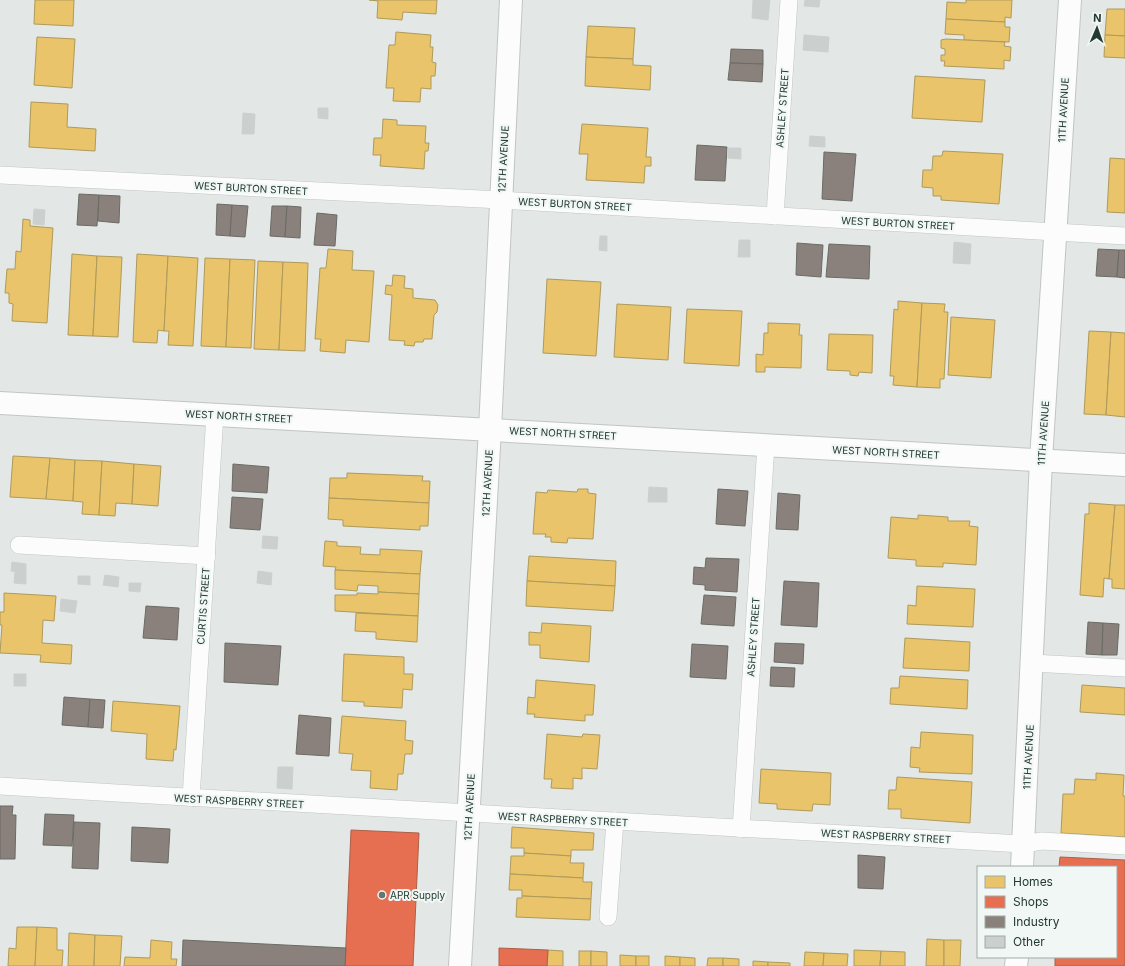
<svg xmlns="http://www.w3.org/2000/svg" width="1125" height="966" font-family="Inter,sans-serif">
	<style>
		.homes { fill: #e9c46a; stroke: #ae9a5a }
		.shops { fill: #e76f51; stroke: #ac5f48 }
		.industry { fill: #8a817c; stroke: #6b6b66 }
		.building { fill: #cbcfcd; stroke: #ccd1cf }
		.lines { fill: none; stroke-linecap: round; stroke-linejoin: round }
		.lane-casing { stroke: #c0c5c3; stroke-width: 18 }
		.street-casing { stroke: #c0c5c3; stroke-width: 24 }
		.lane { stroke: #fbfcfb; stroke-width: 17 }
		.street { stroke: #fbfcfb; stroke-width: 22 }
		.poi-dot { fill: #667672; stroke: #f1f7f4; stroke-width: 1.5 }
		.labels { text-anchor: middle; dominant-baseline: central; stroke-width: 4; stroke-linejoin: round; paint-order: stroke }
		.street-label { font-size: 10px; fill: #233933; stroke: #f1f7f4 }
		.poi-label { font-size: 10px; fill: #233933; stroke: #f1f7f4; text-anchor: start }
	</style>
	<rect width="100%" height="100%" fill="#e3e8e6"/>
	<g class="homes">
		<polygon points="35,0 74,0 73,26 34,24"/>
		<polygon points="369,0 437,0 436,14 403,12 402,20 377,18 378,1"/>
		<polygon points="966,0 1012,0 1011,18 1005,17 1005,22 946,19 947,2 966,3"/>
		<polygon points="1107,9 1125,9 1125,36 1105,35"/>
		<polygon points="946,19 1005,22 1005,27 1010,27 1009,42 964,40 964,35 945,34"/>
		<polygon points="588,26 635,28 633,59 586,57"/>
		<polygon points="396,32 431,35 430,47 433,47 432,62 436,63 435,76 431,76 431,89 421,88 420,102 393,101 394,88 386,88 389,45 395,45"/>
		<polygon points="1105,35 1125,36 1125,58 1104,57"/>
		<polygon points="37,37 75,39 72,88 34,85"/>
		<polygon points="946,39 1005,42 1004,46 1011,47 1010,61 1004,60 1004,69 944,66 945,61 941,61 941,55 945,55 945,49 941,48 941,40"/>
		<polygon points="586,57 633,59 633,65 651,66 650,90 585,86"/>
		<polygon points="915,76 985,80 982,122 912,118"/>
		<polygon points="31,102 68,104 67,127 96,129 95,151 29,147"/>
		<polygon points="383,119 397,120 397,125 426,126 425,143 429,143 428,151 425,151 424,169 380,166 381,155 373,155 374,138 382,138"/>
		<polygon points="582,124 648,128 646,157 651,157 651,166 645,166 644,183 586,180 588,154 579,154"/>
		<polygon points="943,151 1003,154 999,204 941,200 941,196 933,196 933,188 922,187 923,170 932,170 933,156 942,156"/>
		<polygon points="1110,158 1125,159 1125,213 1107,212"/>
		<polygon points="23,219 30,220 30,226 53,228 47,323 12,321 13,304 9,303 9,293 5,293 7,269 15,269 16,251 21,252"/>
		<polygon points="328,249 353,251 352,270 374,271 369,342 346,340 345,353 320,351 321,339 315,339 320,268 326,268"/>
		<polygon points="72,254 97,256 93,336 68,335"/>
		<polygon points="137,254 168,256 164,331 158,330 157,343 133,342"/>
		<polygon points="97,256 122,257 118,337 93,336"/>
		<polygon points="168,256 198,258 193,346 168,345 169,331 164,331"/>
		<polygon points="205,258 230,259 226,347 201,346"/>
		<polygon points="230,259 255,260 251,348 226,347"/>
		<polygon points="258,261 283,262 279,350 254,349"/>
		<polygon points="283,262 308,263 305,351 279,350"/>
		<polygon points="393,275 405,276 404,288 413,289 413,298 435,300 438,305 437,312 434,315 432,339 424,339 423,342 415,342 414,346 404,345 405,341 389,340 392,295 385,294 386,285 392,286"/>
		<polygon points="547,279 601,282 596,356 543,353"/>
		<polygon points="898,301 922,303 917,387 893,385 894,376 890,376 894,309 898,310"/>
		<polygon points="922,303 945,304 944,312 948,312 944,379 940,379 940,388 917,387"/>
		<polygon points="617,304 671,307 668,360 614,357"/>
		<polygon points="687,309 742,311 739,366 684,363"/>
		<polygon points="951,317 995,320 991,378 948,375"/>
		<polygon points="768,323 800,324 799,335 802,335 801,368 765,367 765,372 756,372 756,354 763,355 764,333 768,333"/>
		<polygon points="1089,331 1111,332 1106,415 1084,414"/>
		<polygon points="1111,332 1125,333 1125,417 1106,415"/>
		<polygon points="829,334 873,335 872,373 859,372 858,376 850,375 850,371 827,370"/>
		<polygon points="13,456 50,458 46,499 10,497"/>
		<polygon points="50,458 75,460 73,501 46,499"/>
		<polygon points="75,460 102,461 99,515 82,514 83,502 73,501"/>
		<polygon points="102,461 134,464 132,504 116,503 115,516 99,515"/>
		<polygon points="134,464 161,466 158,506 132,504"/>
		<polygon points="347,473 423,476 422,481 430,481 429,503 329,498 330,478 347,478"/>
		<polygon points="578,489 588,489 588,493 596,494 593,539 568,538 567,543 551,542 551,537 545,537 546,534 533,534 536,492 547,493 548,490 577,492"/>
		<polygon points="329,498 429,503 428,526 420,526 420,530 343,526 343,520 328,519"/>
		<polygon points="1089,503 1115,505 1109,579 1104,578 1103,597 1080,595 1085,514 1089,514"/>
		<polygon points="1115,505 1125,505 1125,589 1112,588 1112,579 1109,579"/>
		<polygon points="918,515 948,517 948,521 970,521 969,526 978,527 976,565 943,563 943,567 916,566 916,560 888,558 891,517 918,519"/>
		<polygon points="325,541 337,542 337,546 361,547 360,554 380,555 380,549 422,551 420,574 335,570 336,567 323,566"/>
		<polygon points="529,556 616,561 615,586 527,581"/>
		<polygon points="335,570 420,574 419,594 378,592 378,586 358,585 357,591 335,589"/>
		<polygon points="527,581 615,586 613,611 526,606"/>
		<polygon points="917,586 975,589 973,627 907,624 908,605 916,606"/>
		<polygon points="378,592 419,594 418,616 335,611 335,595 357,595 357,593 378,594"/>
		<polygon points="4,593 56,596 54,621 43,620 42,643 72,645 71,664 40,662 41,655 0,653 2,625 0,625 0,612 4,612"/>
		<polygon points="356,613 418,616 417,642 376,639 376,632 355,631"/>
		<polygon points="542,623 591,626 589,662 540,658 540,645 529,645 529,632 541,633"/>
		<polygon points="905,638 970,642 969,671 903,668"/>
		<polygon points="344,654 404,657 404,674 413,674 412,690 403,689 402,708 364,706 364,702 342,701"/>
		<polygon points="900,676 968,680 967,709 890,704 891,688 899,688"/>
		<polygon points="536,680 595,685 593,715 585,715 585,721 534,717 535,714 527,714 528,697 535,698"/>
		<polygon points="1082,685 1125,688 1125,715 1080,712"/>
		<polygon points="113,701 180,706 176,750 174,749 173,761 146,759 147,734 111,731"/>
		<polygon points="342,716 406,721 405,740 413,741 412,754 405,754 403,774 398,774 397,790 370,788 371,771 351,770 353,754 339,753"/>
		<polygon points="921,732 973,735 972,774 919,772 920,768 910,767 911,747 920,748"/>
		<polygon points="547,734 582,737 583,734 600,735 597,769 582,768 582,779 573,778 573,789 551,788 552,779 544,779"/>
		<polygon points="761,769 831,773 830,805 813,804 812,811 777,809 777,804 759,803"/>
		<polygon points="1096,773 1124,775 1123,796 1125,796 1125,837 1061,833 1063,794 1074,794 1075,779 1096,780"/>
		<polygon points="897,777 972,782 970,823 901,818 901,809 888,809 889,790 896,790"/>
		<polygon points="512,827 594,833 593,850 571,850 571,856 524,853 524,848 511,848"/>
		<polygon points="524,853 571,856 570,863 584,863 583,878 510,874 511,856 524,856"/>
		<polygon points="510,874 583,878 583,882 592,882 591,899 522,896 522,890 509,890"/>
		<polygon points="522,896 591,899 590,920 516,917 517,898 522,898"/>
		<polygon points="17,927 37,927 35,966 8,966 9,948 16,949"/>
		<polygon points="37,927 57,928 57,950 63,950 62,966 35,966"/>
		<polygon points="69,933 95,935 94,966 68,966"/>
		<polygon points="95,935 122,936 120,966 94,966"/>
		<polygon points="927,939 944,940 944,966 926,966"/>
		<polygon points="151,940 172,942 171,959 177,959 176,966 124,966 125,957 150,958"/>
		<polygon points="944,940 961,940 960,966 944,966"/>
		<polygon points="548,950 563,951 563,966 547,966"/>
		<polygon points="854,950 881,951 880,966 854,966"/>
		<rect x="579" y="951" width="12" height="15"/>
		<polygon points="591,951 607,952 607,966 591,966"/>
		<polygon points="881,951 905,952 905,966 880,966"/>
		<polygon points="805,952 824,953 823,966 804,966"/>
		<polygon points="824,953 848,954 847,966 823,966"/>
		<polygon points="620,955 636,956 636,966 620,966"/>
		<rect x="636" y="956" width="13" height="10"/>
		<polygon points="665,956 680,957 680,966 665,966"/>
		<polygon points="680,957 695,958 695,966 680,966"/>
		<polygon points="708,958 723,958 723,966 707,966"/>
		<polygon points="723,958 739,959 739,966 723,966"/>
		<polygon points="753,961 768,962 768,966 753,966"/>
		<polygon points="768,962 790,963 790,966 768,966"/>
	</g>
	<g class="shops">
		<polygon points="351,830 419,833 413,966 345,966"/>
		<polygon points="1060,857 1125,860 1125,966 1055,966 1055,957 1116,957 1116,867 1059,867"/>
		<polygon points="499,948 548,950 547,966 499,966"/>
	</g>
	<g class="industry">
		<polygon points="731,49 763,50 763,64 730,63"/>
		<polygon points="730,63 763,64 762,82 728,80"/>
		<polygon points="697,145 727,147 725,181 695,180"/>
		<polygon points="824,152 856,154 852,201 822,199"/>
		<polygon points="79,194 99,195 97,226 77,225"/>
		<polygon points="99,195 120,196 119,223 98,221"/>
		<polygon points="217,204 232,205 230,236 216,235"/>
		<polygon points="232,205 248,206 245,237 230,236"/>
		<polygon points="272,206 287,206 285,237 270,236"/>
		<polygon points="287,206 301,207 300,238 285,237"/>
		<polygon points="317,213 337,215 335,246 314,245"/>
		<polygon points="797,243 823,245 821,277 796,275"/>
		<polygon points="829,244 870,246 869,279 826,277"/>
		<polygon points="1098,249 1119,250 1117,277 1096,276"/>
		<polygon points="1119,250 1125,250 1125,278 1117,277"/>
		<polygon points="233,464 269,467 267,493 232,491"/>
		<polygon points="718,489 748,491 745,526 716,524"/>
		<polygon points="778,493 800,495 798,530 776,529"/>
		<polygon points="232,497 263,499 260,530 230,528"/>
		<polygon points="706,558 739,559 737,592 705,590 705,585 693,584 694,567 705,568"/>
		<polygon points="784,581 819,583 817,627 781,625"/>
		<polygon points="704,595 736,597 734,626 701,624"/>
		<polygon points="146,606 179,608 177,640 143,638"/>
		<polygon points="1088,622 1103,623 1102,655 1086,654"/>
		<polygon points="1103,623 1119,624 1117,655 1102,655"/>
		<polygon points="225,643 281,646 278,685 224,682"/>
		<polygon points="775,643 804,644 803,664 774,662"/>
		<polygon points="692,644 728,646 726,679 690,677"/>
		<polygon points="771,667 795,668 794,687 770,686"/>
		<polygon points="64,697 90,699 88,727 62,725"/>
		<polygon points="90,699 105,700 103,728 88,727"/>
		<polygon points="299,715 331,718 329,756 296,754"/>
		<polygon points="0,806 13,806 12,815 16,815 15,859 0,859"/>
		<polygon points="45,814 74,815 72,846 43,845"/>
		<polygon points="74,822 100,823 98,869 72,868"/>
		<polygon points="132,827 170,829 168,863 131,861"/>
		<polygon points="858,855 885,857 883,889 858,888"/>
		<polygon points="183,940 346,948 345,966 182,966"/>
	</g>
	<g class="building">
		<polygon points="753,0 770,0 768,20 752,18"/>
		<polygon points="805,0 820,0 819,7 804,6"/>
		<polygon points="804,35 829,37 828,52 803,50"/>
		<polygon points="318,108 328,108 328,119 318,118"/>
		<polygon points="243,113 255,114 254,134 242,134"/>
		<polygon points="810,136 825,137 825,147 809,146"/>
		<polygon points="728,148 741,148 741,159 728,158"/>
		<polygon points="34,209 45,210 44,225 33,224"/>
		<polygon points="600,236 607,236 607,251 599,250"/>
		<polygon points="739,240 750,240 750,257 738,257"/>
		<polygon points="954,242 971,244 970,264 953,263"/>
		<polygon points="649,487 667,488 667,502 648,502"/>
		<polygon points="263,536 278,537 277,549 262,548"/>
		<polygon points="12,562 26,564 26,573 11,571"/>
		<polygon points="258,571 272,573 271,585 257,583"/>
		<polygon points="15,572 26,573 26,584 14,583"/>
		<polygon points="105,575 119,577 118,587 103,585"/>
		<polygon points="78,576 90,576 90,585 78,584"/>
		<polygon points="129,583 141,583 140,592 129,591"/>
		<polygon points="61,599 77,601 75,613 60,611"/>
		<rect x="14" y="674" width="12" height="12"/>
		<polygon points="278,767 293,767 292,789 277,788"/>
	</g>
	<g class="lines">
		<g class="lane-casing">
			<g id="lane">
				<polyline points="0,175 501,200 1125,236"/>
				<polyline points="775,216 789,0"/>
				<polyline points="19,545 207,556"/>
				<polyline points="1032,663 1125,668"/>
				<path d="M0 786C341 807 682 826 1024 844L1042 841 1125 846"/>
				<polyline points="191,798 215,414"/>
				<polyline points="741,829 766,445"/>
				<polyline points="608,917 615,821"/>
			</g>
		</g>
		<g class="street-casing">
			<g id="street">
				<polyline points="0,403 1125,465"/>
				<polyline points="1022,867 1041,460 1070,0"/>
				<polyline points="460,966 490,429 511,0"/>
				<polyline points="1016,966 1017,957"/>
			</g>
		</g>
		<use href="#lane" class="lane"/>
		<use href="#street" class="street"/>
	</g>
	<circle class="poi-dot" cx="382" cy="895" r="4"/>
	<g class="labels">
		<g class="street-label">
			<text transform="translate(782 108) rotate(-86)">ASHLEY STREET</text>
			<text transform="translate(1063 110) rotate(-87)">11TH AVENUE</text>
			<text transform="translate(503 159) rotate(-87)">12TH AVENUE</text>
			<text transform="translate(251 188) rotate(3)">WEST BURTON STREET</text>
			<text transform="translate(575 204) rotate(3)">WEST BURTON STREET</text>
			<text transform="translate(898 223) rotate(3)">WEST BURTON STREET</text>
			<text transform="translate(239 416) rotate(3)">WEST NORTH STREET</text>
			<text transform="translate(563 433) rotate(3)">WEST NORTH STREET</text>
			<text transform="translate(1043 433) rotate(-86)">11TH AVENUE</text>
			<text transform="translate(886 452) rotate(3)">WEST NORTH STREET</text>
			<text transform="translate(487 483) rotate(-87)">12TH AVENUE</text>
			<text transform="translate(203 606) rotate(-86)">CURTIS STREET</text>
			<text transform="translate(753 637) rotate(-86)">ASHLEY STREET</text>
			<text transform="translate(1028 757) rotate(-87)">11TH AVENUE</text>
			<text transform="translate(239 801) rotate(3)">WEST RASPBERRY STREET</text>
			<text transform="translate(469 807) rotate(-87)">12TH AVENUE</text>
			<text transform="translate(563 819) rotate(3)">WEST RASPBERRY STREET</text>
			<text transform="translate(886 836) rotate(3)">WEST RASPBERRY STREET</text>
		</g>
		<g class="poi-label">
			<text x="390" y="895">APR Supply</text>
		</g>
	</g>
	<rect x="977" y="866" width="140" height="92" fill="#f1f7f4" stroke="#9faba7"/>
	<rect x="985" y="876" width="20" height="12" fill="#e9c46a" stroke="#9faba7"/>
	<text x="1013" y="886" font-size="12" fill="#233933">Homes</text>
	<rect x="985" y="896" width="20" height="12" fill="#e76f51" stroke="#9faba7"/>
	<text x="1013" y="906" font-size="12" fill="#233933">Shops</text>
	<rect x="985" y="916" width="20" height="12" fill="#8a817c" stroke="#9faba7"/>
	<text x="1013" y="926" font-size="12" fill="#233933">Industry</text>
	<rect x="985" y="936" width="20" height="12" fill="#cbcfcd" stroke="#9faba7"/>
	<text x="1013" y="946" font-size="12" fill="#233933">Other</text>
	<g transform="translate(1097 28) rotate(2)" stroke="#f1f7f4" stroke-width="3" paint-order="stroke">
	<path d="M0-3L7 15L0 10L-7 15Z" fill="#233933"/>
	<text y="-6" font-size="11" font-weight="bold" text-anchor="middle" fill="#233933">N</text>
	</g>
</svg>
